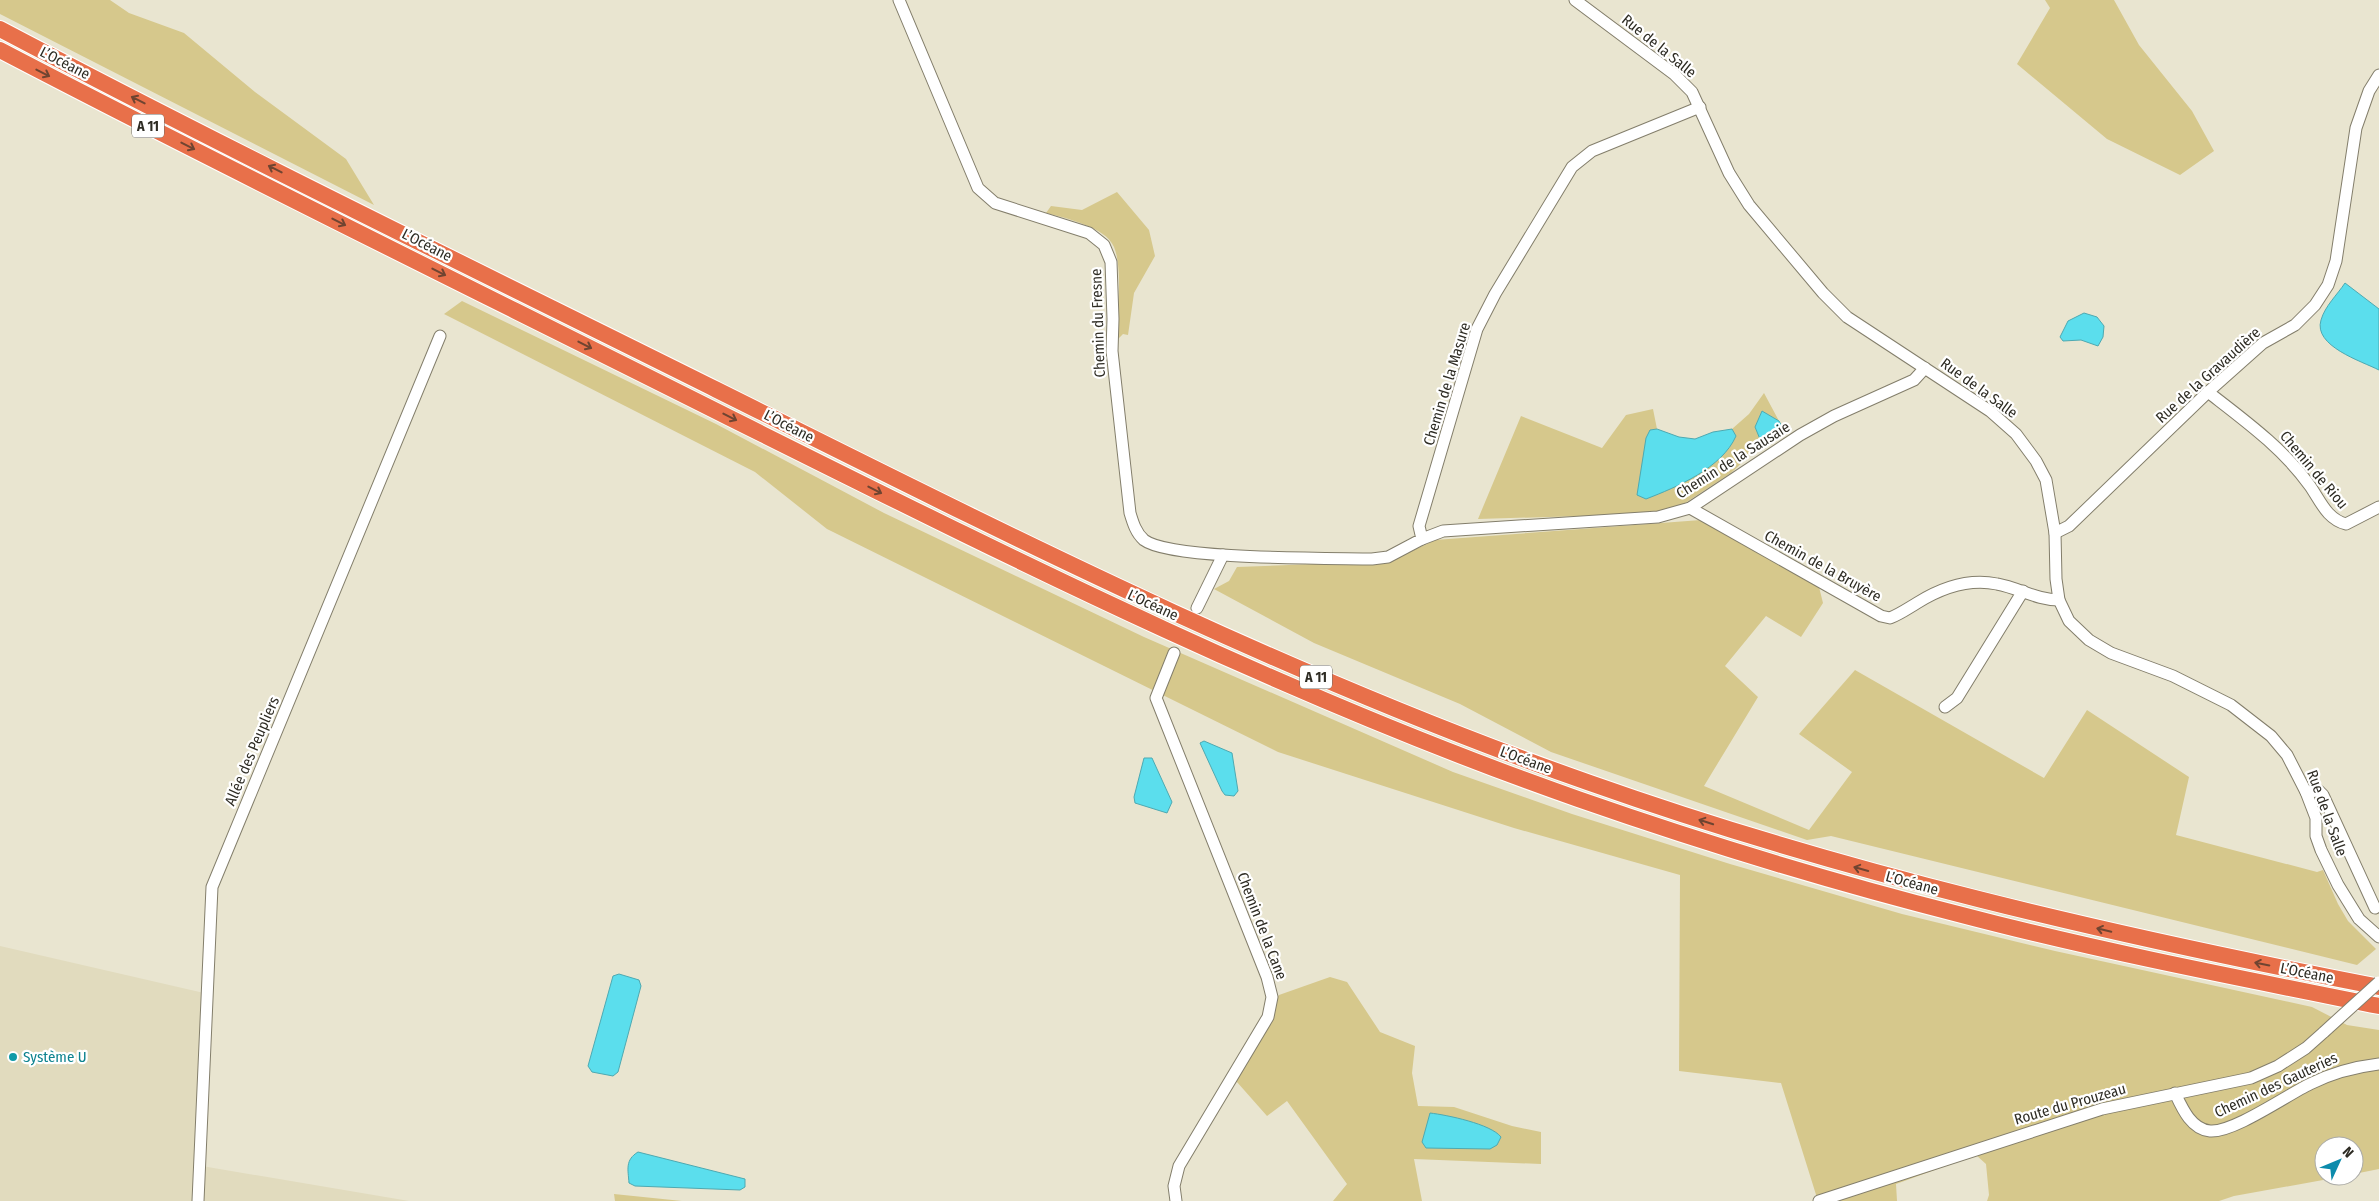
<svg xmlns="http://www.w3.org/2000/svg" width="2379" height="1201" font-family="'Fira Sans Condensed',sans-serif">
	<style>
		.built { fill: #e1dbbe }
		.green { fill: #d6c88c }
		.water { fill: #5bdeed; stroke: #4ea9b1 }
		.lines { fill: none; stroke-linecap: round; stroke-linejoin: round }
		.minor-casing { stroke: #837e6b; stroke-width: 13 }
		.highway-casing { stroke: #fff; stroke-width: 18 }
		.minor { stroke: #fff; stroke-width: 11 }
		.highway { stroke: #e8704a; stroke-width: 16 }
		.minor-bridge-casing { stroke: #837e6b; stroke-width: 13; stroke-linecap: butt }
		.minor-bridge { stroke: #fff; stroke-width: 11 }
		.oneway { stroke: #6f4431 }
		.culture-dot { fill: #0f9aa8; stroke: #fff; stroke-width: 2 }
		.labels { text-anchor: middle; dominant-baseline: central; stroke-width: 4.5; stroke-linejoin: round; paint-order: stroke }
		.shield { fill: #fff; stroke: #6d6b66; stroke-width: 1 }
		.shield-label { font-size: 14px; font-weight: bold; fill: #2e2c24 }
		.street-label { font-size: 15px; fill: #2e2c24; stroke: #fff }
		.culture-label { font-size: 15px; fill: #0d838f; stroke: #fff; text-anchor: start }
	</style>
	<rect width="100%" height="100%" fill="#e9e5d0"/>
	<polygon class="built" points="0,946 204,993 196,1165 409,1201 0,1201"/>
	<g class="green">
		<polygon points="0,0 110,0 129,13 184,33 255,92 346,159 374,205 0,14"/>
		<polygon points="2045,0 2114,0 2139,45 2192,111 2214,151 2180,175 2107,139 2017,64 2050,8"/>
		<path d="M1117 192 1149 230 1155 256 1134 293 1128 335 1123 334 1117 340C1117 316 1123 268 1114 247 1106 227 1065 218 1046 213L1051 206 1082 210Z"/>
		<polygon points="462,301 716,424 884,513 1144,637 1453,772 1572,814 1730,864 1902,914 2055,951 2312,1007 2347,1025 2379,1030 2379,1169 2354,1174 2354,1146 2324,1146 2324,1176 2345,1176 2234,1196 2219,1201 1987,1201 1989,1195 1986,1164 1976,1155 1896,1184 1897,1201 1818,1201 1781,1083 1679,1071 1680,875 1514,828 1278,752 827,529 755,472 444,314"/>
		<polygon points="1764,393 1779,421 1762,411 1755,427 1762,444 1731,473 1679,507 1648,514 1478,519 1521,416 1602,448 1626,415 1653,409 1657,429 1650,430 1637,494 1736,436 1732,429 1749,414"/>
		<polygon points="1701,520 1819,587 1823,603 1801,637 1766,616 1725,666 1758,697 1704,786 1809,830 1852,772 1799,734 1855,670 2044,778 2087,710 2189,777 2176,835 2317,872 2323,870 2338,904 2348,921 2376,949 2357,965 1831,836 1807,840 1551,752 1460,704 1314,643 1214,589 1229,581 1237,567 1391,561 1435,540"/>
		<polygon points="1330,977 1347,982 1380,1032 1415,1046 1412,1073 1418,1106 1454,1107 1512,1126 1541,1132 1541,1164 1414,1159 1422,1201 1333,1201 1347,1184 1287,1101 1267,1116 1229,1073 1260,1020 1279,995"/>
		<polygon points="614,1194 682,1201 615,1201"/>
	</g>
	<g class="water">
		<path d="M2345 283 2379 309V370C2361 361 2313 346 2321 320 2325 306 2337 295 2345 283Z"/>
		<polygon points="2084,313 2097,317 2104,326 2103,337 2098,346 2081,340 2063,341 2060,337 2068,321"/>
		<polygon points="1762,411 1779,421 1784,430 1778,437 1762,444 1755,427"/>
		<path d="M1657 429 1679 437 1695 439 1713 432 1732 429 1736 436C1722 468 1677 487 1646 499L1637 495 1646 438 1650 430Z"/>
		<polygon points="1204,741 1232,753 1238,791 1234,796 1225,795 1222,791 1200,743"/>
		<polygon points="1144,758 1152,758 1172,802 1167,813 1135,803 1134,797"/>
		<polygon points="619,974 639,980 641,986 618,1072 613,1076 592,1072 588,1066 613,976"/>
		<path d="M1430 1113C1447 1115 1491 1124 1501 1137L1497 1145 1490 1149 1426 1148 1422 1142Z"/>
		<path d="M638 1152 745 1179V1187L740 1190 635 1186 629 1183C628 1169 625 1160 638 1152Z"/>
	</g>
	<g class="lines">
		<g class="minor-casing">
			<g id="minor">
				<path d="M899 0 978 188 995 203 1089 233 1104 245 1111 262 1113 319 1112 351 1130 513C1133 523 1136 533 1144 540 1170 560 1331 558 1372 559L1388 557 1422 539 1419 526 1477 329 1495 294 1572 167 1592 151 1700 107"/>
				<polyline points="1575,0 1674,74 1692,92 1729,173 1749,205 1823,293 1847,317 1990,411 2016,434 2036,461 2046,480 2055,533 2056,579 2059,600 2069,621 2089,640 2111,653 2173,676 2231,705 2271,736 2287,755 2306,792 2316,818 2316,836 2321,850 2338,885 2359,919 2379,937"/>
				<path d="M2208 392C2244 420 2283 448 2310 486 2321 502 2327 519 2346 524L2379 507"/>
				<path d="M1690 508 1881 616 1890 618C1900 614 1907 609 1917 603 1941 588 1968 578 1997 584 2019 588 2037 600 2059 600"/>
				<polyline points="2055,533 2069,526 2208,392 2263,343 2295,325 2315,305 2328,285 2336,261 2356,128 2369,91 2379,75"/>
				<polyline points="1422,539 1443,531 1658,517 1690,508 1800,435 1834,416 1914,380 1925,368"/>
				<polyline points="1197,608 1223,555"/>
				<polyline points="1174,653 1156,698 1267,977 1272,997 1268,1017 1179,1166 1174,1186 1176,1201"/>
				<polyline points="1945,707 1957,698 2023,591"/>
				<polyline points="2306,792 2319,791 2323,795 2375,908"/>
				<path d="M2175 1093C2182 1108 2191 1129 2210 1131 2233 1133 2287 1095 2310 1084 2332 1073 2354 1067 2379 1064"/>
				<polyline points="198,1201 212,887 440,336"/>
				<polyline points="1819,1201 2102,1109 2251,1078 2278,1066 2306,1048 2324,1032"/>
			</g>
		</g>
		<g class="highway-casing">
			<g id="highway">
				<path d="M0 29C237 154 478 271 717 390 1004 533 1287 677 1590 783 1847 874 2112 935 2379 987"/>
				<path d="M0 50C241 176 485 295 728 417 1007 556 1284 696 1578 799 1704 843 1832 882 1962 915 2099 951 2239 978 2379 1006"/>
			</g>
		</g>
		<use href="#minor" class="minor"/>
		<use href="#highway" class="highway"/>
		<g class="minor-bridge-casing">
			<polyline id="minor-bridge" points="2324,1032 2379,982"/>
		</g>
		<use href="#minor-bridge" class="minor-bridge"/>
	</g>
	<defs><path id="oneway-shaft" d="M-6 0H5M1.5-3L5.5 0L1.5 3" fill="none" stroke-width="1.6" stroke-linecap="round" stroke-linejoin="round" transform="scale(1.25)"/></defs>
	<g class="oneway">
		<use href="#oneway-shaft" transform="translate(43 73) rotate(27)"/>
		<use href="#oneway-shaft" transform="translate(138 100) rotate(-153)"/>
		<use href="#oneway-shaft" transform="translate(188 146) rotate(27)"/>
		<use href="#oneway-shaft" transform="translate(275 169) rotate(-153)"/>
		<use href="#oneway-shaft" transform="translate(339 222) rotate(27)"/>
		<use href="#oneway-shaft" transform="translate(439 272) rotate(27)"/>
		<use href="#oneway-shaft" transform="translate(585 345) rotate(27)"/>
		<use href="#oneway-shaft" transform="translate(730 417) rotate(27)"/>
		<use href="#oneway-shaft" transform="translate(875 490) rotate(27)"/>
		<use href="#oneway-shaft" transform="translate(1706 822) rotate(-162)"/>
		<use href="#oneway-shaft" transform="translate(1861 869) rotate(-164)"/>
		<use href="#oneway-shaft" transform="translate(2104 930) rotate(-167)"/>
		<use href="#oneway-shaft" transform="translate(2262 964) rotate(-169)"/>
	</g>
	<circle class="culture-dot" cx="13" cy="1057" r="5"/>
	<g class="labels">
		<g class="shield">
			<rect x="132" y="114.5" width="32" height="23" rx="4"/>
			<rect x="1300" y="665.5" width="32" height="23" rx="4"/>
		</g>
		<g class="shield-label">
			<text x="148" y="126">A 11</text>
			<text x="1316" y="677">A 11</text>
		</g>
		<g class="street-label">
			<text transform="translate(1659 46) rotate(39)">Rue de la Salle</text>
			<text transform="translate(65 63) rotate(27)">L’Océane</text>
			<text transform="translate(427 245) rotate(27)">L’Océane</text>
			<text transform="translate(1098 323) rotate(-92)">Chemin du Fresne</text>
			<text transform="translate(2208 375) rotate(-42)">Rue de la Gravaudière</text>
			<text transform="translate(1447 384) rotate(-73)">Chemin de la Masure</text>
			<text transform="translate(1979 388) rotate(36)">Rue de la Salle</text>
			<text transform="translate(789 426) rotate(27)">L’Océane</text>
			<text transform="translate(1733 460) rotate(-32)">Chemin de la Sausaie</text>
			<text transform="translate(2314 470) rotate(50)">Chemin de Riou</text>
			<text transform="translate(1823 566) rotate(29)">Chemin de la Bruyère</text>
			<text transform="translate(1153 605) rotate(25)">L’Océane</text>
			<text transform="translate(252 751) rotate(-67)">Allée des Peupliers</text>
			<text transform="translate(1526 760) rotate(20)">L’Océane</text>
			<text transform="translate(2327 813) rotate(70)">Rue de la Salle</text>
			<text transform="translate(1912 883) rotate(15)">L’Océane</text>
			<text transform="translate(1262 926) rotate(69)">Chemin de la Cane</text>
			<text transform="translate(2307 973) rotate(11)">L’Océane</text>
			<text transform="translate(2276 1085) rotate(-25)">Chemin des Gauteries</text>
			<text transform="translate(2070 1104) rotate(-16)">Route du Prouzeau</text>
		</g>
		<g class="culture-label">
			<text x="23" y="1057">Système U</text>
		</g>
	</g>
	<g transform="translate(2339 1161) rotate(46)"><circle r="24" fill="#ffffff" stroke="#ababa7"/>
	<path d="M0-4L9 19L0 12L-9 19Z" fill="#0c8bac"/>
	<text y="-8" font-size="14" font-weight="bold" text-anchor="middle" fill="#2e2c24">N</text>
	</g>
</svg>
